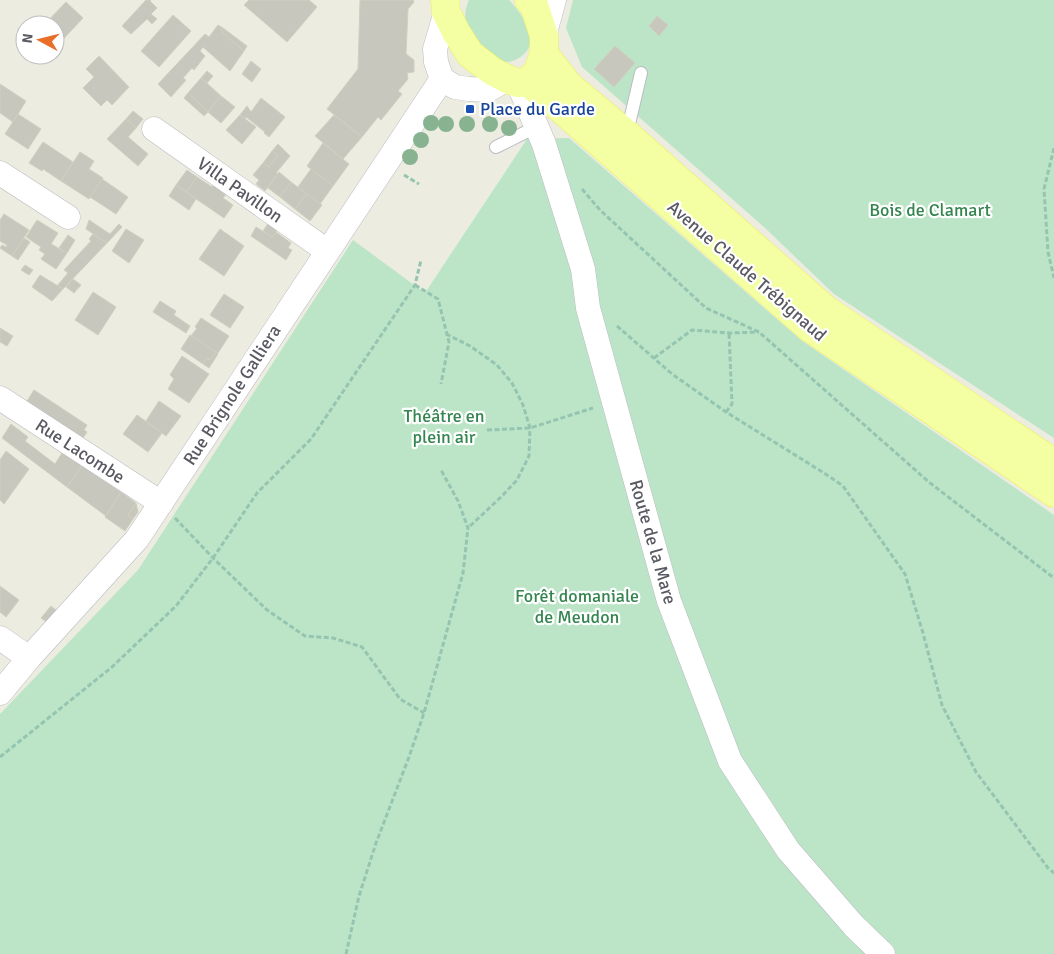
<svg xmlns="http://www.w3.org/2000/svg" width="1054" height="954" font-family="Signika,sans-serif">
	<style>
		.green { fill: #bce5c8 }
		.building { fill: #c7c7bd; stroke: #d1d0bf }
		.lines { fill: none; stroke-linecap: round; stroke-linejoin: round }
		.service-casing { stroke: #bbbcc2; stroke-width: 14 }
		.minor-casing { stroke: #bbbcc2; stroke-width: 25 }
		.primary-casing { stroke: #f1f154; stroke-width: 29 }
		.path { stroke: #95c5b0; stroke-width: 3; stroke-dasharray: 5 2.5; stroke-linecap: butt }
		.service { stroke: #fff; stroke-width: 12 }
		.minor { stroke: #fff; stroke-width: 24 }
		.primary { stroke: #f4ffa3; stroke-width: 28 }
		.tree { fill: #87b390 }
		.transit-dot { fill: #1a4fb4; stroke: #fff; stroke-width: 2 }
		.labels { text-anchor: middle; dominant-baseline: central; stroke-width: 4.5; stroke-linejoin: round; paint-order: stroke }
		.transit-label { font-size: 18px; fill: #164399; stroke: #fff; text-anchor: start }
		.street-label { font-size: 18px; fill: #595a62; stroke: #fff }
		.park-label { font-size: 18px; fill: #34854f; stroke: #fff }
	</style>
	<rect width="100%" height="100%" fill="#ecece0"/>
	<g class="green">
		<path d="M469 0H509C521 13 541 38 524 54 520 58 513 62 507 62 494 62 470 34 466 23 464 15 466 7 469 0Z"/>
		<polygon points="573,0 1054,0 1054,438 834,294 764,227 582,67 566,28"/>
		<polygon points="569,138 801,340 1054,515 1054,954 0,954 0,714 138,570 353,240 425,293 527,139"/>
	</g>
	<g class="building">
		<polygon points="146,0 151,0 150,1 157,8 151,14 157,19 152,24 147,19 131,34 122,26"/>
		<polygon points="249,0 309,0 317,7 287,42 244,5"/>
		<polygon points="360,0 413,0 414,2 408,9 406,54 414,60 414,72 407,73 408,79 398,91 402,94 381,120 378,117 362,137 327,109 358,69"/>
		<polygon points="66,2 83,18 55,48 55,25 44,25"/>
		<polygon points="173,15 191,31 159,67 141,51"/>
		<polygon points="657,16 668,25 659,36 649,26"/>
		<polygon points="218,25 223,28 221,31 244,51 230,71 203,47 200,51 205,56 194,70 192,68 183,78 186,80 171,97 158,84 205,34 209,37"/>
		<polygon points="223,28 247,46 244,51 221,31"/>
		<polygon points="615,46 635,63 614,87 594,69"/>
		<polygon points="99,56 129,87 112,105 107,100 101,106 83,88 94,77 86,69"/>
		<polygon points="251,61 261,69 252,82 242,74"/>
		<polygon points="207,71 213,76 207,83 201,78"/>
		<polygon points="201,78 221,96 208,112 188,93"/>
		<polygon points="0,84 26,101 13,122 0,113"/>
		<polygon points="188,93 208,112 204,116 184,98"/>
		<polygon points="221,96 235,107 221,123 208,112"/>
		<polygon points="261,98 285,117 269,137 264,133 265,132 246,117 245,119 240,115 247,106 251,112"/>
		<polygon points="133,111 143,119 136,128 126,119"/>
		<polygon points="18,114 41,129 28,149 5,134"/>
		<polygon points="240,115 256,127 242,144 226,130"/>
		<polygon points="334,115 362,137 343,159 315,136"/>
		<polygon points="126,119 136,128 128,137 148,154 138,166 107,139"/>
		<polygon points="43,142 73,162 61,181 43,169 42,171 29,163"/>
		<polygon points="323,143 349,164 333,186 307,166"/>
		<polygon points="278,144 290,156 276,173 278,174 265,191 256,184 259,180 253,175 263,163 269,167 278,156 272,151"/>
		<polygon points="272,151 278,156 269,167 263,163"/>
		<polygon points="80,152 94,161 89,169 103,178 89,199 61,181"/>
		<polygon points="311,169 333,186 320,204 298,187"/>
		<polygon points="187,170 197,177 186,192 176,185"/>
		<polygon points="279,172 291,182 280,197 268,188"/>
		<polygon points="197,177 212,187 214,184 227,193 223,198 233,205 224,218 186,192"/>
		<polygon points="102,179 128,197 116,214 90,197"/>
		<polygon points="291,182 307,194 295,209 280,197"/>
		<polygon points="176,185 196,199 189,210 169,196"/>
		<polygon points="307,194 322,205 310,221 295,209"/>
		<polygon points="4,214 29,230 12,256 0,248 2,245 6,247 7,245 0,241 0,220"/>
		<polygon points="37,220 58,233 51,244 67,253 56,269 41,259 45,254 39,250 41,247 26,237"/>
		<polygon points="89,220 110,234 119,224 122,227 107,243 86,229"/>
		<polygon points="269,222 278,229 272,237 263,231"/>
		<polygon points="256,227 272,237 276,232 291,243 288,248 292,250 286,260 251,236"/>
		<polygon points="126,229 144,240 129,263 112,251"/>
		<polygon points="220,229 244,246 224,276 199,259"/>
		<polygon points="93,234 107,243 63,289 57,286 68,273 64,270 91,241 89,239"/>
		<polygon points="68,235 75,240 67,253 59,248"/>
		<polygon points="24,238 30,242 18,260 12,256"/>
		<polygon points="25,265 33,270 29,275 21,270"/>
		<polygon points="40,275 63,289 52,301 32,287"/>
		<polygon points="73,279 81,285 74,293 66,287"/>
		<polygon points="93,292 116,307 98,335 75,320"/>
		<polygon points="224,294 244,307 230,328 210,315"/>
		<polygon points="160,301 176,311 174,315 190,326 186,333 153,312"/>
		<polygon points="201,318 229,336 218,353 191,336 197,328 195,327"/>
		<polygon points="0,328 13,336 7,346 0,342"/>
		<polygon points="190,335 216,352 210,360 207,358 203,364 181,349"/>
		<polygon points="216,352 218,354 209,368 203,364 207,358 210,360"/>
		<polygon points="182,356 209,374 189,403 168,389 174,379 170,375"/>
		<polygon points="34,390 87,425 84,430 87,432 83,438 27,401"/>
		<polygon points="159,401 181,416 166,436 146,421"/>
		<polygon points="137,415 162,433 148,452 123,434"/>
		<polygon points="11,424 28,437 25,441 55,464 62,453 82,466 67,487 2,438"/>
		<polygon points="6,451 29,469 4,504 0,500 0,460"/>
		<polygon points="82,466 121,492 106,516 67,487"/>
		<polygon points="121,492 136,503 128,515 133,519 125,531 105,517"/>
		<polygon points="136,503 138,512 133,519 128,515"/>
		<polygon points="0,586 19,600 6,617 0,612"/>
		<polygon points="51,606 57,611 48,623 41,618"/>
	</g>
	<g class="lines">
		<g class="service-casing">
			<g id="service">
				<polyline points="620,129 630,120 641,73"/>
				<polyline points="496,147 536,127"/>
			</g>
		</g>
		<g class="minor-casing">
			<g id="minor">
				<polyline points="446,12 435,49 436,62 442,79 455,87 469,89 488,90 507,79"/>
				<polyline points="544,36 554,0"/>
				<polyline points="518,83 544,144 583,269 588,308 669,601 730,761 788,850 854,926 883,954"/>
				<polyline points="154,129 327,251"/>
				<polyline points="0,173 68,217"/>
				<polyline points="0,398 161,503"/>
				<polyline points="0,638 29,658"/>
				<polyline points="0,693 29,658 137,539 442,79"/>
			</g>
		</g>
		<g class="primary-casing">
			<g id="primary">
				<polyline points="445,0 446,12 456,32 470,54 492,71 507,79 518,83 527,82 538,71 544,54 544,36 534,5 529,0"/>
				<polyline points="544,54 569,86 623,131 826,310 1054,463"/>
				<polyline points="527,82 559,107 810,328 1054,493"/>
			</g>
		</g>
		<g class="path">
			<polyline points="1054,148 1044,189 1048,252 1054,278"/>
			<polyline points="404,175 419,184"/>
			<polyline points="582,189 600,210 706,308 759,332 930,483 1054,578"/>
			<polyline points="415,285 438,299 449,342 441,384"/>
			<polyline points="617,326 672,374 726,412 824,473 843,486 905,574 923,633 942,705 976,772 1048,868 1054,873"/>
			<polyline points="446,334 470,346 497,365 512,383 523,405 530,428 529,456 517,480 501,497 468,528"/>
			<polyline points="654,358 692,330 729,333 759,332"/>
			<polyline points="726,412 732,404 729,333"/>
			<polyline points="487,430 530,428 593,408"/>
			<polyline points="175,518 213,558 267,610 305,636 333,638 362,647 400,699 424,713"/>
			<polyline points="0,757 112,667 176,606 213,558 257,493 311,439 415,285 421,260"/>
			<polyline points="346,954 359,896 376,843 409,757 424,713 463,573 468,528 458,501 441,470"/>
		</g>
		<use href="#service" class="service"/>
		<use href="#minor" class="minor"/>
		<use href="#primary" class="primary"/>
	</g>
	<g class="tree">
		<circle cx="431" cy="123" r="8"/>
		<circle cx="446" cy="124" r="8"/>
		<circle cx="467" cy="124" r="8"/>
		<circle cx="490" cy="124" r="8"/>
		<circle cx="509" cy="128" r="8"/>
		<circle cx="421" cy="140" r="8"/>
		<circle cx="410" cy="157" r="8"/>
	</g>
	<rect class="transit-dot" x="465" y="104" width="10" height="10" rx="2.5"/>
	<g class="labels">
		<g class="transit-label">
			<text x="480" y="109">Place du Garde</text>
		</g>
		<g class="street-label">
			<text transform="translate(240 190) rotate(35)">Villa Pavillon</text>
			<text transform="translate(747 271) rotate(41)">Avenue Claude Trébignaud</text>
			<text transform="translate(232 395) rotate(-57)">Rue Brignole Galliera</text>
			<text transform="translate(80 451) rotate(33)">Rue Lacombe</text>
			<text transform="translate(653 542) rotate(74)">Route de la Mare</text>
		</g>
		<g class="park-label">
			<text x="930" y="210">Bois de Clamart</text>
			<text x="444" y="416">Théâtre en<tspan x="444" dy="21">plein air</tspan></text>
			<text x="577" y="596">Forêt domaniale<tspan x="577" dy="21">de Meudon</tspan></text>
		</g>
	</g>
	<g transform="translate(40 40) rotate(277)"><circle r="24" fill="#ffffff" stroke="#bdbdc0"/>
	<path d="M0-4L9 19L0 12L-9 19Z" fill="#e96f29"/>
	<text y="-8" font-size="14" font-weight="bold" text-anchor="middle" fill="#595a62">N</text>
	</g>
</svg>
